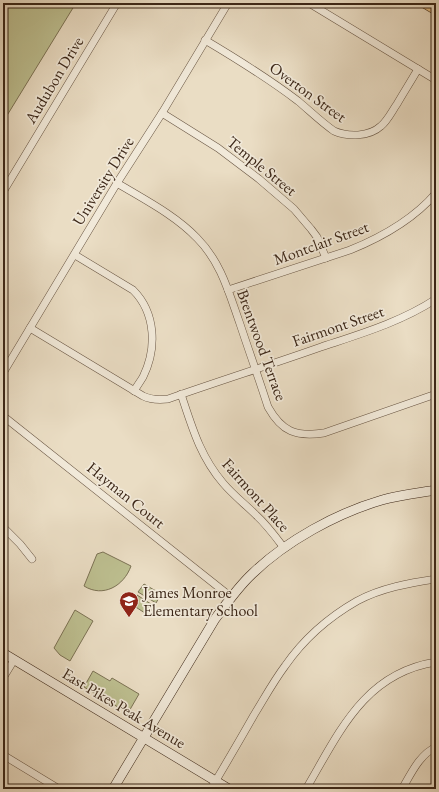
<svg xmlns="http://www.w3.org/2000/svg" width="439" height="792" font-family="'EB Garamond',serif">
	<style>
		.green { fill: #bdbf90; stroke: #7c7254 }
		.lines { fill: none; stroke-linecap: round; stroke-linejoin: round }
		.minor-casing { stroke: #675442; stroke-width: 8 }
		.secondary-casing { stroke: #3b2617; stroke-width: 10 }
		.primary-casing { stroke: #3b2617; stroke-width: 12 }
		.minor { stroke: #f1e9d9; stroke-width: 7 }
		.secondary { stroke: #f1e9d9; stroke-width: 9 }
		.primary { stroke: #e5be82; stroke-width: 11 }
		.labels { text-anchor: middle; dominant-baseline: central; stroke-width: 3.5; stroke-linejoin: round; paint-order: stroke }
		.street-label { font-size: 16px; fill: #3b2617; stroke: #f1e9d9 }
		.poi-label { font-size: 16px; fill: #3b2617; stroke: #f1e9d9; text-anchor: start }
	</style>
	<rect width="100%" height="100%" fill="#eaddc4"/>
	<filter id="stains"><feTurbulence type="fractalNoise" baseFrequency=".005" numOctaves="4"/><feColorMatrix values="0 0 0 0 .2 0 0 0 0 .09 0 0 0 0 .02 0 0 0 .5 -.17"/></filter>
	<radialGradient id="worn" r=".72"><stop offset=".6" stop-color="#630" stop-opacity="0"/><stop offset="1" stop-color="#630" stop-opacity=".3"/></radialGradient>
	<g class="green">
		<polygon points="3,3 76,3 3,122"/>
		<path d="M103 552 131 566C124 586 103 598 84 586L97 554Z"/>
		<polygon points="144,584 161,594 156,603 138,592"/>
		<polygon points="137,595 154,606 148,615 131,604"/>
		<polygon points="75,610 93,621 70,661 60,655 54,648"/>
		<polygon points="93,671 110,681 112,678 139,694 128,713 84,687"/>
	</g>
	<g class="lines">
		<g class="minor-casing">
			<g id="minor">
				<polyline points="309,3 436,80"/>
				<path d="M205 40C237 59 269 79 298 101 310 111 321 122 334 131 348 137 369 137 381 126 388 120 392 111 397 104 404 92 411 81 418 69"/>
				<polyline points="162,113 218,148 259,179 294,209 311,229 317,237 326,258"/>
				<path d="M117 183C145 200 175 215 197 238 221 262 229 293 240 324 249 351 259 379 268 407 282 432 296 437 324 433L436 394"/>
				<polyline points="3,192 117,3"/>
				<path d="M75 255 133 290C156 313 157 349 143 377 140 382 137 386 134 391"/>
				<path d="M228 290 350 250C382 237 413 220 436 193"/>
				<path d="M30 328 143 396C151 400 159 400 168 399 219 381 270 365 321 347 360 334 401 322 436 299"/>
				<polyline points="3,373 117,183 162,113 228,3"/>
				<path d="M181 394C192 427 200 456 223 483 233 495 245 504 256 515 267 525 275 536 284 548"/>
				<polyline points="3,416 231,597"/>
				<polyline points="3,527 20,544 32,559"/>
				<polyline points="3,678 14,660"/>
				<polyline points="3,755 59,789"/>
				<path d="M211 789C225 765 240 740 254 715 264 699 273 682 285 666 303 640 329 617 357 601 381 588 409 583 436 579"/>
				<path d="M306 789C339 733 364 673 436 662"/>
				<path d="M402 789C411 774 419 755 436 747"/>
			</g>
		</g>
		<g class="secondary-casing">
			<g id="secondary">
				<polyline points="3,653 229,789"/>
				<path d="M113 789 215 619C227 603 238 587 252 574 286 541 337 513 382 500 399 495 418 493 436 490"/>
			</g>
		</g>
		<g class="primary-casing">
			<polyline id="primary" points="426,3 436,9"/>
		</g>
		<use href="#minor" class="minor"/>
		<use href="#secondary" class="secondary"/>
		<use href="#primary" class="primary"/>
	</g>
	<defs>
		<g id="school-pin" transform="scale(1)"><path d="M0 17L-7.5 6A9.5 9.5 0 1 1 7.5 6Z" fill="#8f2418" stroke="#f1e9d9"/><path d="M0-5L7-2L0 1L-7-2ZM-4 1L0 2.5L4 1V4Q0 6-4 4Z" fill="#fff"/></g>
	</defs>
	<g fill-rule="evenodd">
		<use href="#school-pin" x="129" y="601"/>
	</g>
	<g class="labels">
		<g class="street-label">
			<text transform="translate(54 80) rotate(-59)">Audubon Drive</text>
			<text transform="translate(308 92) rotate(36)">Overton Street</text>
			<text transform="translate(262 166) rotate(39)">Temple Street</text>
			<text transform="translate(103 181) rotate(-58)">University Drive</text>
			<text transform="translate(321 243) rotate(-20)">Montclair Street</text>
			<text transform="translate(338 326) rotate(-19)">Fairmont Street</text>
			<text transform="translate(262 345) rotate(70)">Brentwood Terrace</text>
			<text transform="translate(126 495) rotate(39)">Hayman Court</text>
			<text transform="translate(256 495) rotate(48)">Fairmont Place</text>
			<text transform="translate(124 708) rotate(31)">East Pikes Peak Avenue</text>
		</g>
		<g class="poi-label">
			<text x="143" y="592">James Monroe<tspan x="143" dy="18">Elementary School</tspan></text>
		</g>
	</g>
	<rect width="439" height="792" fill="none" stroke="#eaddc4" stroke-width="16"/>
	<rect x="4" y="4" width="431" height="784" fill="none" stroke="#3b2617" stroke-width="2"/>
	<rect x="8" y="8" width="423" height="776" fill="none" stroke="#3b2617"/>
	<rect width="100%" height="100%" filter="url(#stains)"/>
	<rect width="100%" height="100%" fill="url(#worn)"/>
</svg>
